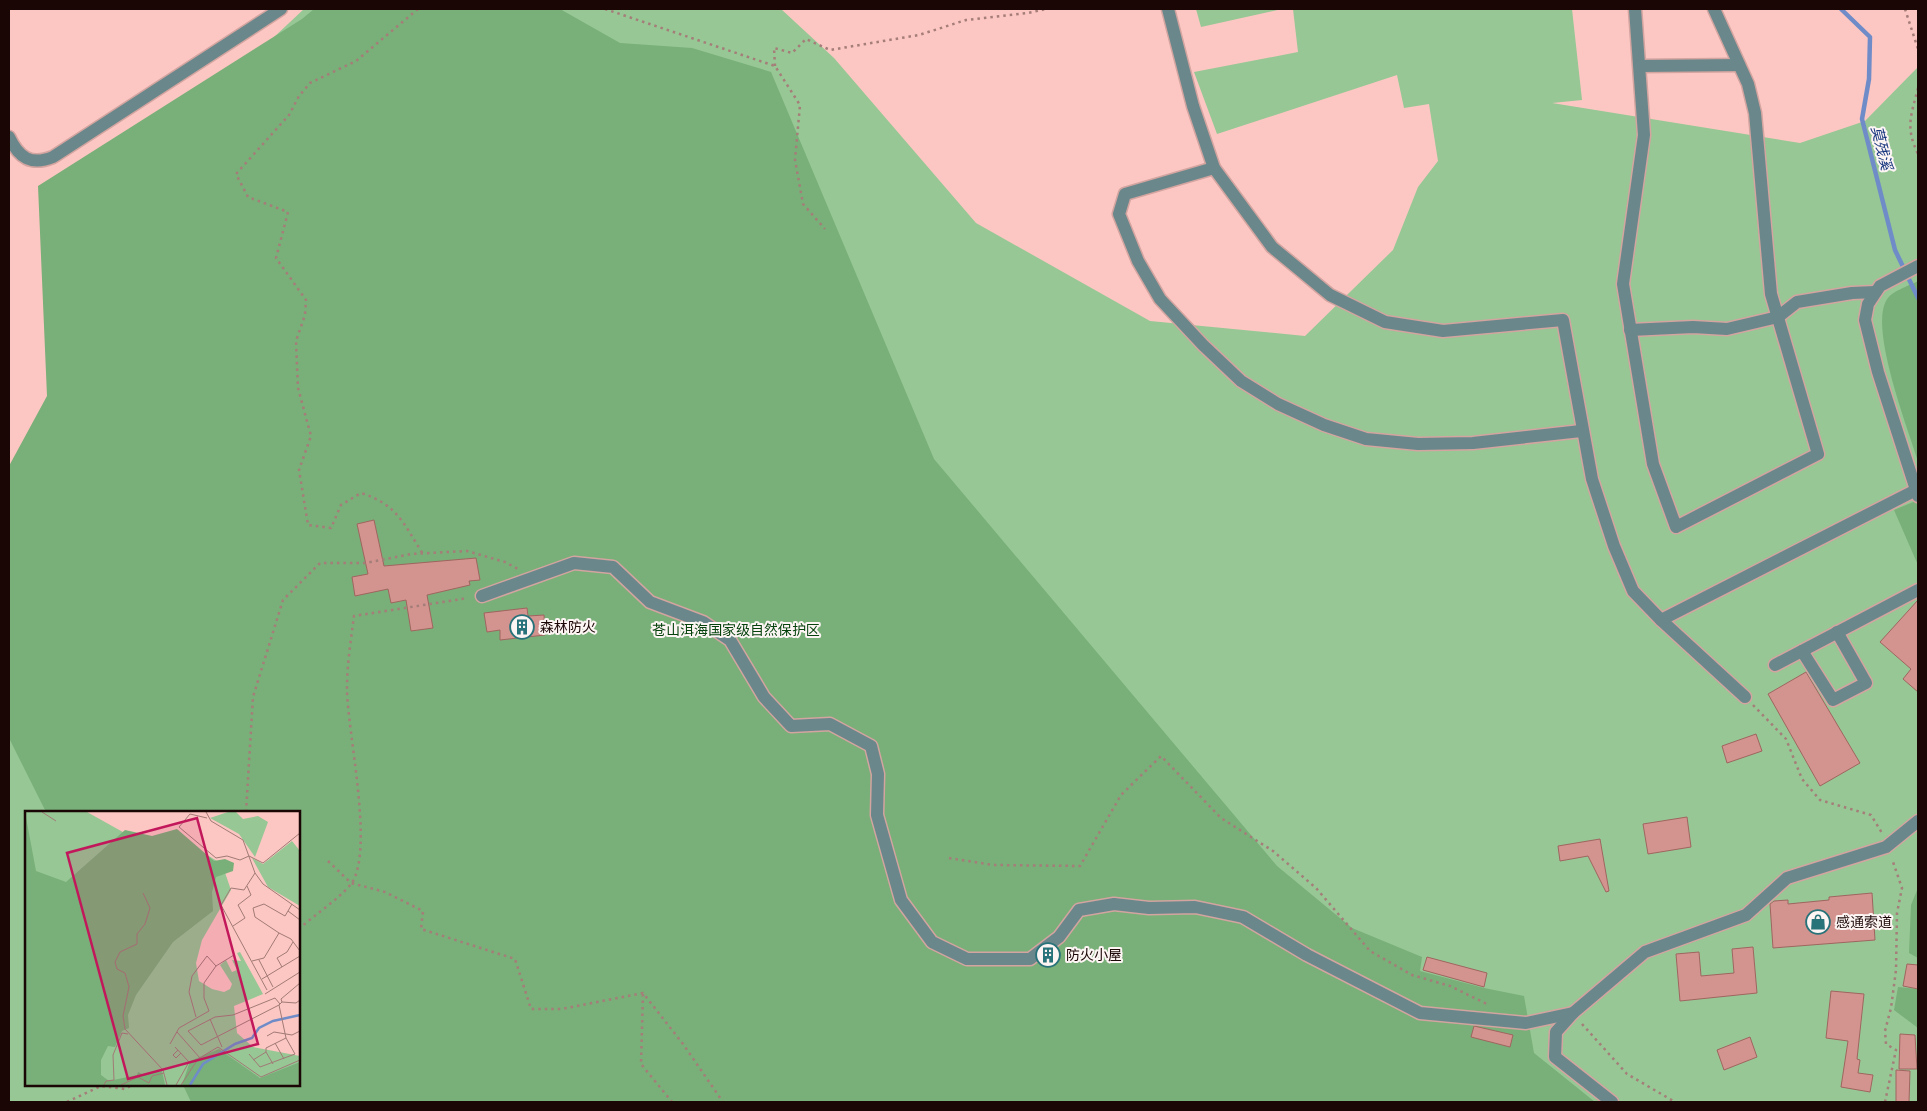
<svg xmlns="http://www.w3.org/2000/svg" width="1927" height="1111" font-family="'IBM Plex Sans','Noto Sans SC',sans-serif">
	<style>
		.green { fill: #96c795; fill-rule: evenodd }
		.forest { fill: #79af78 }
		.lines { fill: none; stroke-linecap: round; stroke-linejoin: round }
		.stream { stroke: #6f8cc9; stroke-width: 4.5 }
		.building { fill: #d3948f; stroke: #9f6560 }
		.minor-casing { stroke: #d3a4a0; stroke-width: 15 }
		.path { stroke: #a57d79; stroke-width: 2.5; stroke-dasharray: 2.5 4; stroke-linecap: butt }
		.minor { stroke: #6a888b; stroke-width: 12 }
		.labels { text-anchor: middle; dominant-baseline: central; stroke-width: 4; stroke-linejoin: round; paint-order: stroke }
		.poi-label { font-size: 14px; fill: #1a0605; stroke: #fcf5f4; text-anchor: start }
		.park-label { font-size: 14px; fill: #05420c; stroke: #fcf5f4 }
		.water-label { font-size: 15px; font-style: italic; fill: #1a3880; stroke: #fcf5f4 }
		.inset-river { fill: none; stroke: #6f8cc9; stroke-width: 2.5 }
		.inset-road { fill: none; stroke: #a27a76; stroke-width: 1 }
		.view { fill: #c2185b; fill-opacity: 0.15; stroke: #c2185b; stroke-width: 2.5 }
		.inset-edge { fill: none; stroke: #1a0605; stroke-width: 2.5 }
	</style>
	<rect width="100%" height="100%" fill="#fcc7c2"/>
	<g class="green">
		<path d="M304 9H781L834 58 976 223 1150 321 1305 336 1393 250 1418 187 1438 161 1429 104 1404 108 1397 75 1217 134 1194 72 1298 52 1293 9H1572L1582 100 1552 103 1800 143 1865 121 1918 67V1102H9V548L209 98ZM26 812H299V1085H26Z"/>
		<polygon points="1196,9 1282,9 1201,27"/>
	</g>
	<g class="forest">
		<polygon points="314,9 560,9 620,43 692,48 771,72 934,459 1277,866 1352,928 1422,957 1420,971 1484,988 1524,996 1534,1053 1595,1102 191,1102 183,1085 299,1085 299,812 46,812 9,738 9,466 47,396 38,186 302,19"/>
		<path d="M1918 281V461C1908 429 1870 330 1886 301 1891 291 1909 286 1918 281Z"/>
		<polygon points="1918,500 1918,565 1894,510"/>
		<polygon points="1918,888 1918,958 1909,953 1911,905"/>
		<polygon points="1898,987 1918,989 1918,1066 1918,1028 1894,1010"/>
	</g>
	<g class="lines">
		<polyline class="stream" points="1841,9 1870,37 1869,79 1862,119 1895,250 1918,298"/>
	</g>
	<g class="building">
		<polygon points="374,520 384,566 476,558 480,580 469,581 470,585 427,595 433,628 411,631 406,600 391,603 388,589 355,596 352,577 368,574 357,524"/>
		<polygon points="1918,600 1918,692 1903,679 1911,669 1880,642"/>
		<polygon points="527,608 528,616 544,615 545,635 500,640 500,630 487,632 484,613"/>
		<polygon points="1806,672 1860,763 1820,786 1768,694"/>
		<polygon points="1756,734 1762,751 1727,763 1722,746"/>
		<polygon points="1687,817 1691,847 1648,854 1643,824"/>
		<polygon points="1600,839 1609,891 1606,892 1588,856 1560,861 1558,846"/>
		<polygon points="1872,893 1875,940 1773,948 1770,904 1774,901 1788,900 1788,904 1829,900 1829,897"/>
		<polygon points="1753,947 1757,993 1680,1001 1676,954 1699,952 1701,976 1734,973 1732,949"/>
		<polygon points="1427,957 1487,973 1484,987 1423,970"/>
		<polygon points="1907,964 1918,965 1918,989 1903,986"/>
		<polygon points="1831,991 1864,994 1857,1059 1860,1060 1858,1073 1873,1075 1870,1092 1841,1087 1848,1041 1826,1038"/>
		<polygon points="1474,1026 1513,1035 1510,1047 1471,1037"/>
		<polygon points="1900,1034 1915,1035 1917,1069 1899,1069"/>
		<polygon points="1750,1037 1757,1057 1724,1070 1717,1050"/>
		<polygon points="1896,1070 1910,1071 1909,1102 1896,1102"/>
	</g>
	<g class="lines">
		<g class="minor-casing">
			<g id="minor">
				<polyline points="1168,9 1193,106 1214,168 1272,247 1330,295 1385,322 1443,331 1563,320 1592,479 1614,546 1633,591 1661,620 1745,697"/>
				<polyline points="1635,9 1644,135 1623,284 1653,464 1676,527 1818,454 1771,294 1755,113 1748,84 1714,9"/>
				<polyline points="1640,66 1739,65"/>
				<path d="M9 137C19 158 31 166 53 157L281 9"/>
				<polyline points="1214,168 1125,194 1119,214 1138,261 1160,299 1203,345 1241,381 1278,404 1324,425 1366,439 1418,444 1473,443 1581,431"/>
				<polyline points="1918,266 1880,286 1868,304 1865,320 1878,372 1918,496"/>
				<polyline points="1630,330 1693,327 1727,329 1778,317 1797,302 1852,293 1875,292"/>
				<polyline points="482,596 574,563 613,567 650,602 703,622 730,640 764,697 791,726 830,724 871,746 878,774 877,815 901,900 932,942 967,959 1030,959 1059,937 1079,910 1114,904 1149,908 1195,907 1243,917 1307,955 1420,1013 1526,1023 1573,1013"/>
				<polyline points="1661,620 1916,490"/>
				<polyline points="1802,651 1833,700 1866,683 1837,632"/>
				<polyline points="1775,665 1918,590"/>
				<polyline points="1612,1102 1555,1057 1556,1032 1573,1013 1645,952 1746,915 1787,878 1886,847 1918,821"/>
			</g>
		</g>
		<g class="path">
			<path d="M418 9 356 61 310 83 299 96 289 115 236 174 248 197 288 212 276 258 306 300 305 315 296 341 298 388 311 436 299 470 308 525 331 528 341 505 361 493C398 505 403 523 423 554"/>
			<polyline points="605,9 775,66 800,105 795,160 803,204 825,229"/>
			<polyline points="1905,9 1918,49"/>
			<polyline points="775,66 774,48 792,53 806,39 830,50 919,35 966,20 1028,13 1046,9"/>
			<path d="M1918 88C1911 116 1905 127 1918 154"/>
			<polyline points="1753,705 1786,739 1802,779 1820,800 1871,815 1882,833"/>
			<polyline points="246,812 253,697 283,600 320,563 366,563 411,554 467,551 505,562 518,569"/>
			<polyline points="949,858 993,865 1080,866 1121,795 1161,756 1221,818 1273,851 1316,888 1370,951 1412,975 1450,986 1489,1005"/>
			<polyline points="328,861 351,883 385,892 423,911 421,929 515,959 531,1009 562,1009 643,993 683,1044 723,1102"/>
			<path d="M299 929C314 915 338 900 351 884 375 852 347 731 347 688 347 664 351 639 354 616L468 598"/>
			<polyline points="643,994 641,1064 672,1102"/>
			<polyline points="1582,1024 1627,1074 1675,1102"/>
			<polyline points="67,1102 101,1086 125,1089 132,1085"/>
			<polyline points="1885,1102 1896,1050 1886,1044 1885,1031 1891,1008 1896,970 1897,913 1902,888 1892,859"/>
		</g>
		<use href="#minor" class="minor"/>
	</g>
	<defs>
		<g id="building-ring" transform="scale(1.25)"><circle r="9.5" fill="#fcf5f4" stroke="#287279" stroke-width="1.5"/><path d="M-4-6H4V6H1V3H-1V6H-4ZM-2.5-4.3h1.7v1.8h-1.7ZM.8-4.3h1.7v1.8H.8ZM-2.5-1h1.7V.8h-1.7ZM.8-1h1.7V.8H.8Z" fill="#287279"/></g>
		<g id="shop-ring" transform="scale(1.25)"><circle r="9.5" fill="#fcf5f4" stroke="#287279" stroke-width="1.5"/><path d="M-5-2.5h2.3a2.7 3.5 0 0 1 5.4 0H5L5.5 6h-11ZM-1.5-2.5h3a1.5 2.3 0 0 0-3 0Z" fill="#287279"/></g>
	</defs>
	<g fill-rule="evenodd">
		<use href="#building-ring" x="522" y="627"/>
		<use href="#shop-ring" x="1818" y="922"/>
		<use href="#building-ring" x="1048" y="955"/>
	</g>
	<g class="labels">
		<g class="poi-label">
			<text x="540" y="627">森林防火</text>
			<text x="1836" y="922">感通索道</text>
			<text x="1066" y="955">防火小屋</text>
		</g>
		<g class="park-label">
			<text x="736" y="630">苍山洱海国家级自然保护区</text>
		</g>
		<g class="water-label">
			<text transform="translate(1882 148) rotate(76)">莫残溪</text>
		</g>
	</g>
	<g transform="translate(25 811)">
		<rect width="275" height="275" fill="#fcc7c2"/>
		<path d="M0 1H62L105 25 167 35 197 53 206 79 177 129 171 152 174 170 187 178 199 181 205 178 207 173 195 154 201 149 207 161 212 159 207 149 216 150 212 142 215 141 238 183 209 195 212 222 228 236 275 245V274H0ZM203 1H211L218 8 233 5 243 11 230 46 214 23 185 7ZM267 30 275 40V95L243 76 227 47 238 53Z" fill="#96c795"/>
		<path d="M0 1 11 60 41 71 100 19 127 25 152 18 189 50 200 48 209 52 208 60 191 66 187 81 188 100 148 131 111 184 103 204 104 217 97 220 90 236 83 235 76 249V264L84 270 112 264 113 261 117 263 137 260 140 274H0ZM194 238 235 267 275 251V274H157L165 250Z" fill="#79af78"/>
		<path class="inset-river" d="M165 274 178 253 210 233 227 227 234 217 248 210 275 204"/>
		<path class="inset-road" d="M17 1 31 10M181 1 186 10 218 29 230 62 238 73 275 99M182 7 165 3 154 16 191 47 202 45 215 49 224 45 238 52 275 22M230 62 219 79 206 77 196 94 242 179M118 82 125 97 120 113 112 123V133L95 141 90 151 92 158 100 162 104 176 98 205 100 218 138 259 142 274M267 93 263 100 275 109M208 115 220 107 213 94 226 84 222 75M254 122 266 128 275 140M234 149 248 176M227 150 239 147 254 122 230 106 228 97 239 93 260 105 263 100M257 156 252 147 262 141 268 131M237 168 275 145M275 172 256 188 257 191 271 192 275 189M240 183 275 161M254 194 176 234 163 220 190 206 208 204 250 187 255 193M171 206 164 181 167 165 182 145 191 155M185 208 197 236M152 221 175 247M242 225 249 221 267 224 275 220M250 232 259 248M145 233 154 217 184 200 179 187V172L191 155 209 144M150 236 164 251 151 274M153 239 148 244 151 247 156 242M241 241V237L261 227M224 243 235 256 270 243 261 227 254 194 257 191M228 249 241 241 248 253M79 274 81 270 89 269 88 244 97 222 103 223M96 274 113 266 124 272 127 265 139 262M156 274 173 248 193 236 236 266 275 249"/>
		<path class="view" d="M172 7 233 233 103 268 42 42Z"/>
		<rect width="275" height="275" class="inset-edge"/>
	</g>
	<rect width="1927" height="1111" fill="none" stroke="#1a0605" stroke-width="20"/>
</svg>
